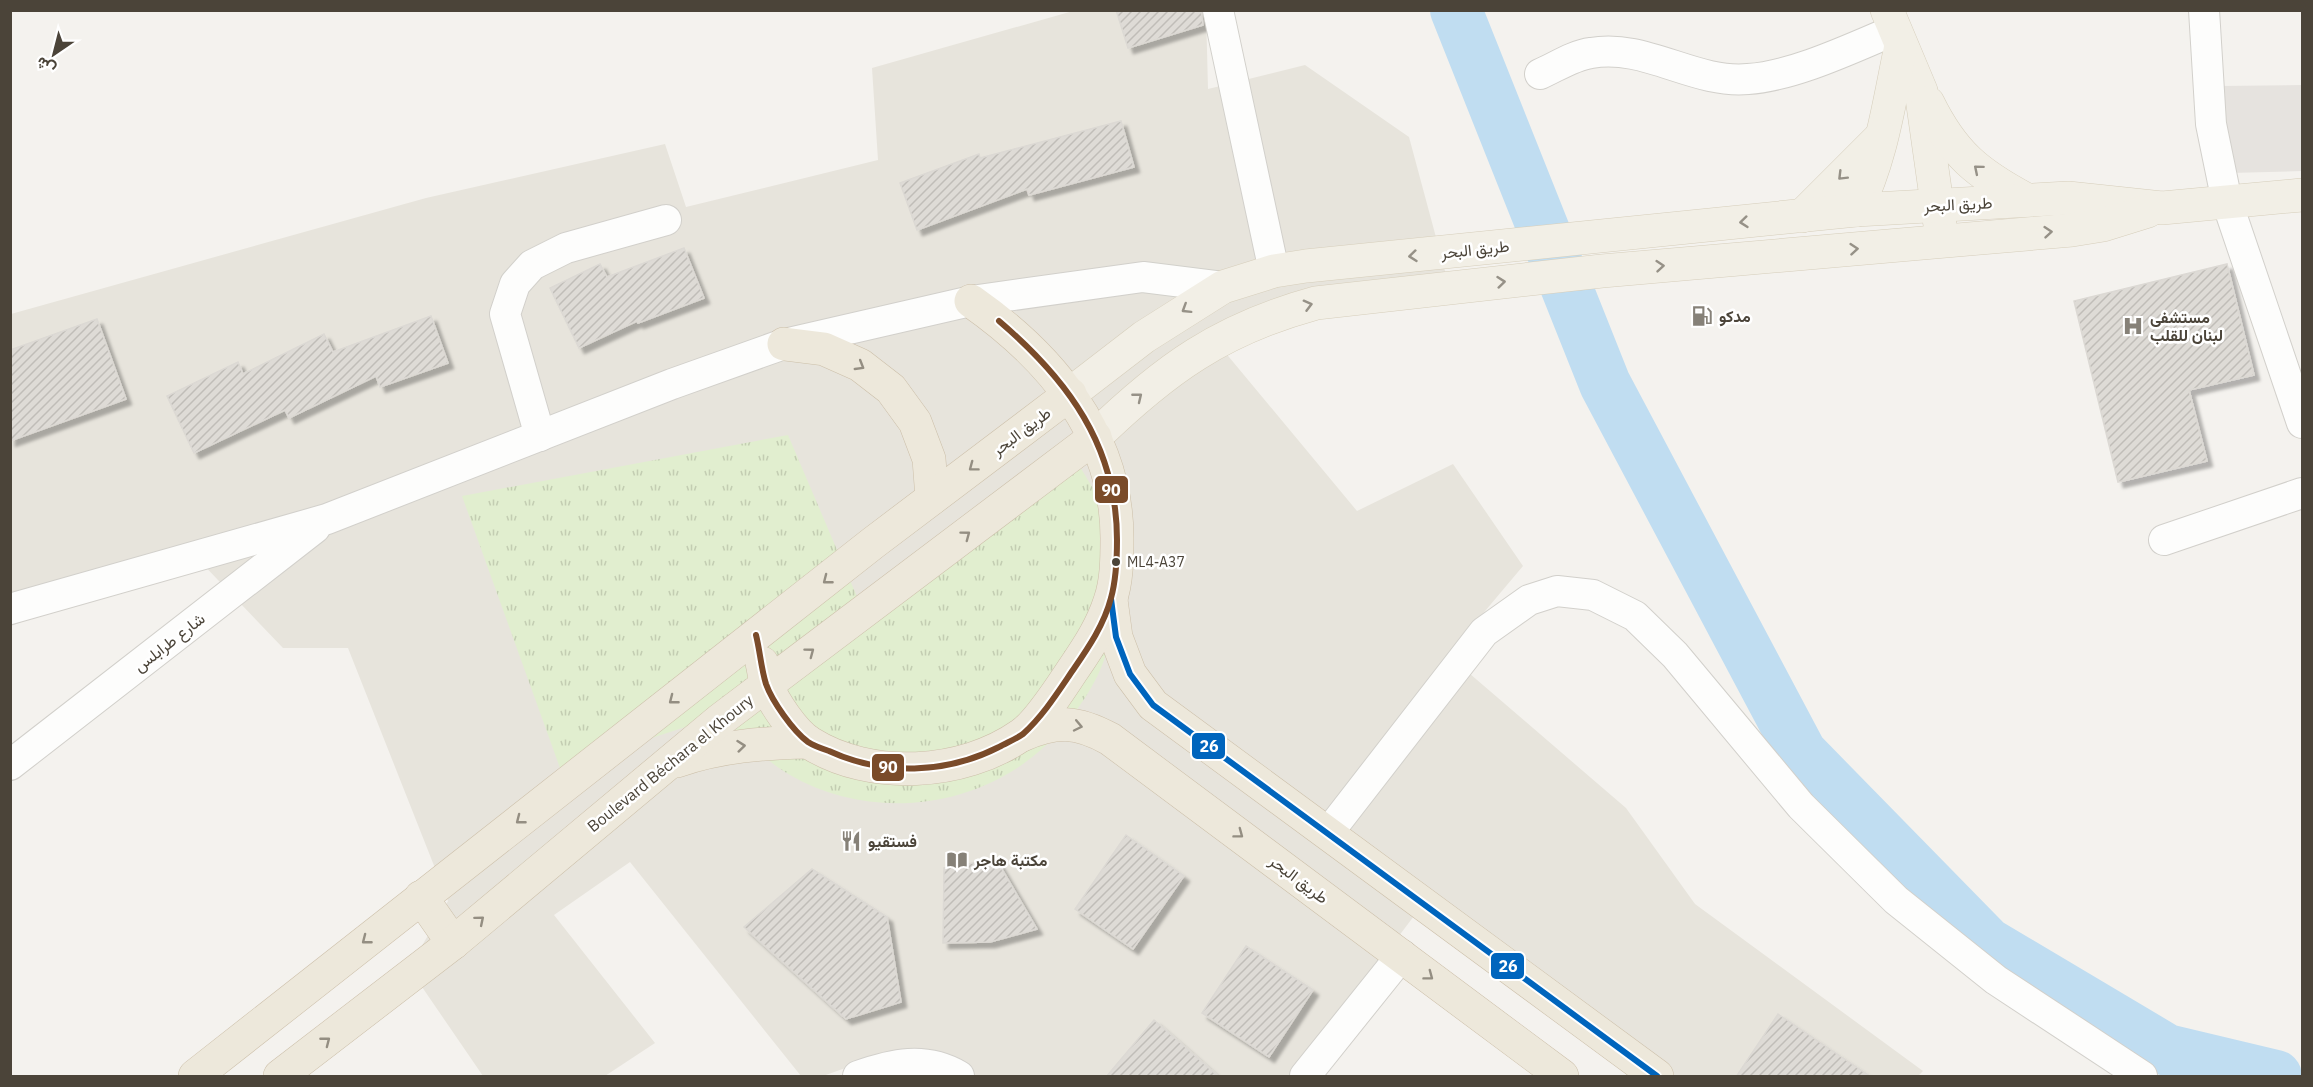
<svg xmlns="http://www.w3.org/2000/svg" width="2313" height="1087" font-family="'IBM Plex Sans',Vazirmatn,sans-serif">
	<style>
		.residential { fill: #e7e4dc }
		.grass { fill: url(#grass-tufts) }
		.parking { fill: #e6e3df }
		.lines { fill: none; stroke-linecap: round; stroke-linejoin: round }
		.river { stroke: #c0ddf1; stroke-width: 52 }
		.building { fill: url(#building-hatch); stroke: #dcd9d4; stroke-width: 1.5; filter: url(#shadow) }
		.minor-casing { stroke: #d2d0cb; stroke-width: 32 }
		.major-casing { stroke: #d6cebb; stroke-width: 34 }
		.highway-casing { stroke: #ccbfa9; stroke-width: 34 }
		.minor { stroke: #fdfdfc; stroke-width: 30 }
		.major { stroke: #f2efe6; stroke-width: 33 }
		.highway { stroke: #ede8db; stroke-width: 33 }
		.bus-1-casing { stroke: #fff; stroke-width: 10 }
		.bus-2-casing { stroke: #fff; stroke-width: 10 }
		.bus-1 { stroke: #0065bd; stroke-width: 6 }
		.bus-2 { stroke: #7a4b2a; stroke-width: 6 }
		.oneway { stroke: #969187 }
		.oneway2 { stroke: #948e82 }
		.bus-dot { fill: #4b4439; stroke: #fff; stroke-width: 2 }
		.labels { text-anchor: middle; dominant-baseline: central; stroke-width: 5; stroke-linejoin: round; paint-order: stroke }
		.bus-label { font-size: 14px; fill: #4b4439; stroke: #fff; text-anchor: start }
		.street-label { font-size: 16px; fill: #4b4439; stroke: #fff }
		.poi-label { font-size: 16px; font-weight: bold; fill: #4b4439; stroke: #fff; text-anchor: start }
		.line-badge { stroke: #fff; stroke-width: 2 }
		.badge-label { font-size: 16px; text-anchor: middle; font-weight: bold; fill: #fff }
	</style>
	<defs>
		<pattern id="grass-tufts" width="24" height="20" patternUnits="userSpaceOnUse" patternTransform="scale(1.5)"><rect width="24" height="20" fill="#e1eecf"/><path d="M3 7l-1-3M5 7V3M7 7l1-3M15 17l-1-3M17 17v-4M19 17l1-3" fill="none" stroke="#c3cdb2"/></pattern>
		<pattern id="building-hatch" width="6" height="6" patternUnits="userSpaceOnUse" patternTransform="scale(1.5)"><rect width="6" height="6" fill="#dedbd6"/><path d="M-1 1l2-2M0 6l6-6M5 7l2-2" fill="none" stroke="#c0bdb8"/></pattern>
		<filter id="shadow"><feDropShadow dx="5.5" dy="5.5" stdDeviation="1.5" flood-color="#0004"/></filter>
	</defs>
	<rect width="100%" height="100%" fill="#f4f2ee"/>
	<polygon class="residential" points="1073,11 1206,11 1208,89 1305,65 1409,137 1451,293 1270,322 1224,351 1357,511 1453,464 1523,566 1448,655 1626,808 1695,904 1923,1071 1918,1076 1646,1076 1414,916 1293,1076 971,1076 851,1066 823,1076 801,1076 630,862 554,915 655,1043 605,1076 483,1076 409,968 448,901 348,648 283,648 196,557 11,626 11,314 426,198 665,144 686,207 878,160 872,68"/>
	<path class="grass" d="M788 435 858 599 1075 459C1084 474 1095 489 1101 507 1105 521 1104 562 1104 579 1105 599 1110 629 1107 648 1103 675 1076 714 1057 734 991 807 876 825 790 775 763 759 743 738 722 715L560 768 462 496Z"/>
	<polygon class="parking" points="2302,85 2302,171 2230,173 2220,86"/>
	<g class="lines">
		<polyline class="river" points="1456,10 1605,384 1801,753 1987,943 2167,1050 2276,1076"/>
	</g>
	<g class="building">
		<polygon points="1116,10 1201,10 1203,25 1128,48"/>
		<polygon points="1121,121 1134,167 1029,195 1027,189 917,230 900,183 979,154 980,158"/>
		<polygon points="684,248 704,298 638,323 637,321 579,348 550,288 600,264 607,277"/>
		<polygon points="2227,264 2254,375 2189,390 2207,461 2118,482 2074,301"/>
		<polygon points="431,316 448,363 380,387 376,376 289,418 285,410 194,453 167,396 238,362 243,374 324,334 333,352"/>
		<polygon points="97,319 126,399 10,441 10,350"/>
		<polygon points="1126,835 1184,876 1133,949 1075,909"/>
		<polygon points="996,859 1037,929 990,942 943,943 944,868"/>
		<polygon points="812,869 887,917 901,1002 846,1019 744,927"/>
		<polygon points="1246,946 1313,990 1269,1057 1202,1013"/>
		<polygon points="1778,1014 1871,1077 1736,1077"/>
		<polygon points="1154,1020 1183,1045 1219,1077 1106,1077"/>
	</g>
	<g class="lines">
		<g class="minor-casing">
			<g id="minor">
				<polyline points="1218,10 1274,271"/>
				<polyline points="2204,10 2211,124 2227,202 2302,423"/>
				<path d="M1540 74C1556 67 1574 55 1591 53 1645 43 1694 84 1748 79 1794 76 1852 48 1895 30"/>
				<polyline points="540,436 505,314 515,284 532,265 566,248 666,220"/>
				<polyline points="2164,540 2302,493"/>
				<polyline points="10,609 327,519 672,384 784,344 971,301 1143,277 1223,287"/>
				<polyline points="10,765 315,528"/>
				<polyline points="1328,833 1484,632 1529,600 1557,591 1593,595 1635,616 1675,655 1801,806 1896,900 1996,980 2142,1076"/>
				<path d="M858 1076C892 1064 925 1056 959 1076"/>
				<polyline points="1305,1076 1402,955"/>
			</g>
		</g>
		<g class="major-casing">
			<g id="major">
				<polyline points="1887,10 1921,91 1940,225"/>
				<path d="M1928 103C1953 154 1978 174 2027 200"/>
				<path d="M1856 210C1882 158 1889 102 1901 46"/>
				<polyline points="1802,216 1881,137"/>
				<polyline points="1070,394 1144,337 1223,287 1274,271 1306,266 1856,210 2068,198 2162,208 2302,195"/>
				<path d="M1095 437C1165 369 1221 329 1316 303L1602 271 2072 230 2103 225 2148 211"/>
			</g>
		</g>
		<g class="highway-casing">
			<g id="highway">
				<polyline points="784,344 824,349 860,365 891,389 915,422 929,459 932,498"/>
				<polyline points="1111,600 1116,637 1130,674 1153,705 1657,1076"/>
				<path d="M762 663C764 670 764 678 767 685 773 702 794 733 810 743 870 781 963 776 1021 735 1039 723 1061 687 1074 668 1089 646 1102 626 1110 601 1117 581 1117 558 1117 538 1117 435 1051 357 971 301"/>
				<path d="M1022 735C1057 720 1077 721 1110 739L1562 1076"/>
				<path d="M677 761C720 746 763 743 808 742"/>
				<polyline points="421,897 453,943"/>
				<polyline points="195,1076 873,543 1070,394"/>
				<polyline points="280,1076 453,943 720,720 1095,437"/>
			</g>
		</g>
		<use href="#minor" class="minor"/>
		<use href="#major" class="major"/>
		<use href="#highway" class="highway"/>
		<g class="bus-1-casing">
			<polyline id="bus-1" points="1111,599 1116,637 1130,674 1153,705 1657,1076"/>
		</g>
		<g class="bus-2-casing">
			<path id="bus-2" d="M756 635C760 651 761 668 766 684 772 701 793 731 808 742 814 746 823 749 829 751 883 776 946 774 999 747 1006 743 1016 739 1023 734 1043 716 1058 692 1073 670 1088 648 1104 625 1111 598 1116 580 1117 559 1117 540 1117 446 1068 380 999 321"/>
		</g>
		<use href="#bus-1" class="bus-1"/>
		<use href="#bus-2" class="bus-2"/>
	</g>
	<defs><path id="oneway-chevron" d="M-2-3.5L2.5 0L-2 3.5" fill="none" stroke-width="1.6" stroke-linecap="round" stroke-linejoin="round" transform="scale(1.5)"/></defs>
	<g class="oneway">
		<use href="#oneway-chevron" transform="translate(1978 169) rotate(-140)"/>
		<use href="#oneway-chevron" transform="translate(1842 176) rotate(135)"/>
		<use href="#oneway-chevron" transform="translate(1744 222) rotate(174)"/>
		<use href="#oneway-chevron" transform="translate(2048 232) rotate(-5)"/>
		<use href="#oneway-chevron" transform="translate(1854 249) rotate(-5)"/>
		<use href="#oneway-chevron" transform="translate(1413 256) rotate(174)"/>
		<use href="#oneway-chevron" transform="translate(1660 266) rotate(-5)"/>
		<use href="#oneway-chevron" transform="translate(1501 282) rotate(-6)"/>
		<use href="#oneway-chevron" transform="translate(1308 305) rotate(-15)"/>
		<use href="#oneway-chevron" transform="translate(1186 309) rotate(148)"/>
		<use href="#oneway-chevron" transform="translate(1138 397) rotate(-39)"/>
	</g>
	<g class="oneway2">
		<use href="#oneway-chevron" transform="translate(860 366) rotate(31)"/>
		<use href="#oneway-chevron" transform="translate(973 467) rotate(143)"/>
		<use href="#oneway-chevron" transform="translate(966 535) rotate(-37)"/>
		<use href="#oneway-chevron" transform="translate(827 580) rotate(142)"/>
		<use href="#oneway-chevron" transform="translate(810 652) rotate(-37)"/>
		<use href="#oneway-chevron" transform="translate(673 700) rotate(142)"/>
		<use href="#oneway-chevron" transform="translate(1078 726) rotate(12)"/>
		<use href="#oneway-chevron" transform="translate(741 746) rotate(-6)"/>
		<use href="#oneway-chevron" transform="translate(520 820) rotate(142)"/>
		<use href="#oneway-chevron" transform="translate(1239 834) rotate(37)"/>
		<use href="#oneway-chevron" transform="translate(480 920) rotate(-40)"/>
		<use href="#oneway-chevron" transform="translate(366 940) rotate(142)"/>
		<use href="#oneway-chevron" transform="translate(1429 976) rotate(37)"/>
		<use href="#oneway-chevron" transform="translate(326 1041) rotate(-38)"/>
	</g>
	<defs>
		<g id="fuel-bare" transform="scale(1.62)"><path d="M-5.5-6h7V0h2V4h1.3V-2.5L3-4.5l.8-.8L6-3V5H2.5V1h-1V6h-7ZM-4.2-4.7v3.2H.2V-4.7Z" fill="#868178" stroke="#fff" stroke-width="2.5" paint-order="stroke"/></g>
		<g id="hospital-bare" transform="scale(1.62)"><path d="M-5-5h3v3.5h4V-5h3V5h-3V1.5h-4V5h-3Z" fill="#868178" stroke="#fff" stroke-width="2.5" paint-order="stroke"/></g>
		<g id="restaurant-bare" transform="scale(1.62)"><path d="M-5-6h1v4h1v-4h1v4h1v-4h1v5L-1.5 .5V6h-2V.5L-5-1ZM5-6V6H3V1.5H1.5Q1.5-4 5-6Z" fill="#868178" stroke="#fff" stroke-width="2.5" paint-order="stroke"/></g>
		<g id="library-bare" transform="scale(1.62)"><path d="M-6-4Q-3-5.5-.7-3.5V5Q-3 3-6 4ZM6-4Q3-5.5 .7-3.5V5Q3 3 6 4Z" fill="#868178" stroke="#fff" stroke-width="2.5" paint-order="stroke"/></g>
	</defs>
	<g fill-rule="evenodd">
		<use href="#fuel-bare" x="1702" y="316"/>
		<use href="#hospital-bare" x="2133" y="326"/>
		<use href="#restaurant-bare" x="851" y="841"/>
		<use href="#library-bare" x="957" y="860"/>
	</g>
	<circle class="bus-dot" cx="1116" cy="562" r="5"/>
	<g class="labels">
		<g class="bus-label">
			<text x="1127" y="562">ML4-A37</text>
		</g>
		<g class="street-label">
			<text transform="translate(1958 204) rotate(-3)">طريق البحر</text>
			<text transform="translate(1475 249) rotate(-6)">طريق البحر</text>
			<text transform="translate(1021 431) rotate(-37)">طريق البحر</text>
			<text transform="translate(169 642) rotate(-38)">شارع طرابلس</text>
			<text transform="translate(670 763) rotate(-39)">Boulevard Béchara el Khoury</text>
			<text transform="translate(1299 879) rotate(37)">طريق البحر</text>
		</g>
		<g class="poi-label">
			<text x="1719" y="316">مدكو</text>
			<text x="2150" y="317">مستشفى<tspan x="2150" dy="18">لبنان للقلب</tspan></text>
			<text x="868" y="841">فستقيو</text>
			<text x="974" y="860">مكتبة هاجر</text>
		</g>
	</g>
	<g class="line-badge">
		<rect x="1094" y="475" width="35" height="29" rx="6" fill="#7a4b2a"/>
		<rect x="1191" y="732" width="35" height="28" rx="6" fill="#0065bd"/>
		<rect x="871" y="753" width="34" height="29" rx="6" fill="#7a4b2a"/>
		<rect x="1490" y="952" width="35" height="28" rx="6" fill="#0065bd"/>
	</g>
	<g class="badge-label">
		<text x="1111" y="496">90</text>
		<text x="1209" y="752">26</text>
		<text x="888" y="773">90</text>
		<text x="1508" y="972">26</text>
	</g>
	<rect width="2313" height="1087" fill="none" stroke="#4b4439" stroke-width="24"/>
	<g transform="translate(54 54) rotate(215)" stroke="#ffffff" stroke-width="4.5" paint-order="stroke">
	<path d="M0-4.5L10 22L0 15L-10 22Z" fill="#4b4439"/>
	<text y="-9" font-size="16" font-weight="bold" text-anchor="middle" fill="#4b4439">ش</text>
	</g>
</svg>
